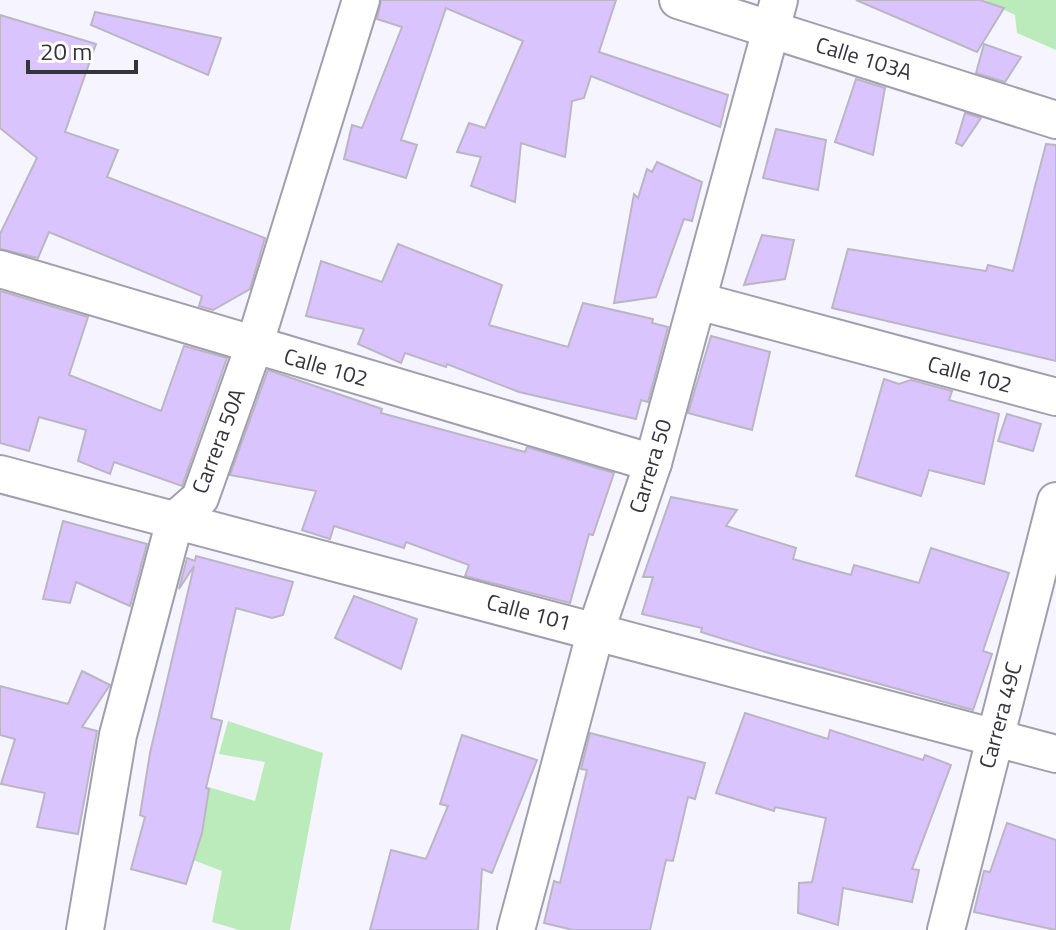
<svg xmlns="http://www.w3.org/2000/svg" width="1056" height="930" font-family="'Titillium Web',sans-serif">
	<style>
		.green { fill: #bbebba }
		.building { fill: #dac4fd; stroke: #bbb6c3; stroke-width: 2 }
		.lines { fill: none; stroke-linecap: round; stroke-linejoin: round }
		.minor-casing { stroke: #a19fac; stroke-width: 40 }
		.minor { stroke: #fff; stroke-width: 36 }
		.labels { text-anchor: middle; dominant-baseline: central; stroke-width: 6; stroke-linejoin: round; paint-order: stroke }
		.street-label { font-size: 22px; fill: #353439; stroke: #fff }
	</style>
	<rect width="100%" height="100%" fill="#f6f4ff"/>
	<g class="green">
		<polygon points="984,0 1056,0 1056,50 1017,33 1015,15"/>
		<polygon points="228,721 323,753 290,930 239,930 212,922 222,871 193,860 202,785 255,801 265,762 219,754"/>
	</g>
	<g class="building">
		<polygon points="381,0 616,0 599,52 728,95 720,127 591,76 584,98 572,101 565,157 521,143 515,202 471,186 481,157 457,152 469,123 485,128 523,41 446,8 401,140 417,145 406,178 344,159 352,125 362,128 402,27 377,19"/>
		<polygon points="856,0 980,0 1004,8 977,52"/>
		<polygon points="95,12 221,38 208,75 91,25"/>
		<polygon points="0,15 96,44 65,132 118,150 107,177 265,238 250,289 213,310 199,306 202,296 49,232 38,258 0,249 0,234 37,158 0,128"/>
		<polygon points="984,44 1021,57 1005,82 976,73"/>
		<polygon points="856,79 885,88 873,155 835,142"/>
		<polygon points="965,113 981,118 962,146 956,143"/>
		<polygon points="776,129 826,140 818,190 763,178"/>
		<polygon points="1046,144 1056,145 1056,361 832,308 848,249 986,271 988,265 1013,271"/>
		<polygon points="657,162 702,182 692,221 684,219 656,297 614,303 634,194 638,198 647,169 652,172"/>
		<polygon points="762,235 794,240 785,279 744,285"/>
		<polygon points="398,244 502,285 489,325 568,347 583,303 653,319 652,323 668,327 648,402 641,400 636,419 519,392 447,364 446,367 405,353 401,363 358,344 364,329 306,316 321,261 382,282"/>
		<polygon points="0,291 88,317 69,375 161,411 184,346 227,358 182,486 114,462 110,474 78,461 86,430 39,417 29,451 0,443"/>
		<polygon points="711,336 770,352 752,430 688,413"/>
		<polygon points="268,370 382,409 381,413 525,452 527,447 614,473 593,535 589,534 570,603 465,576 469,565 406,542 404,548 334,526 330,539 302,530 316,491 230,475"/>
		<polygon points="884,379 899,384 911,380 952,391 949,400 999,414 984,484 929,470 921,496 856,476"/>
		<polygon points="1007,414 1041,424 1033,451 998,441"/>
		<polygon points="671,497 737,510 726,526 796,548 793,559 851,575 854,565 919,583 931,548 1009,573 983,651 992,654 973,710 772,654 701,632 702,628 642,614 653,577 643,577"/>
		<polygon points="63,521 147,544 130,606 76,582 70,603 43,599"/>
		<polygon points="196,556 293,582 283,615 272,618 236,608 211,718 222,721 206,788 209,789 202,833 186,884 131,869 145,817 140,815 150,753 194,566 179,589 187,558 195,561"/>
		<polygon points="354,596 417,619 401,669 335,638"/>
		<polygon points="82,671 110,685 82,727 97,731 78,834 37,827 45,793 1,784 15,739 0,735 0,686 68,704"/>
		<polygon points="745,713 828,739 830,730 923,760 925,755 951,765 912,869 919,870 912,902 843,888 838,925 798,913 799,883 812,882 826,818 775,807 774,811 716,793"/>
		<polygon points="590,733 705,763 695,799 688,797 673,861 666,860 650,930 573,930 544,923 554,881 560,883 587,770 581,769"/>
		<polygon points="462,735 537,760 492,873 482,869 478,930 370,930 391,850 426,859 448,806 440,804"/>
		<polygon points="1007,823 1056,840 1056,930 974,912 984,871 990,872"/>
	</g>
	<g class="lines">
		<g class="minor-casing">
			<g id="minor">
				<polyline points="678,0 1056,120"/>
				<polyline points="0,269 653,463"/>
				<polyline points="698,301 1056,397"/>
				<polyline points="0,474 1056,754"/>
				<polyline points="85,930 118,735 175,520 200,498 254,346 361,0"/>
				<polyline points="516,930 596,630 653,463 779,0"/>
				<polyline points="946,930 1056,501"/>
			</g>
		</g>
		<use href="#minor" class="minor"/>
	</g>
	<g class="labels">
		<g class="street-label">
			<text transform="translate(864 58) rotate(17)">Calle 103A</text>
			<text transform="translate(326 367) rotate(16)">Calle 102</text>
			<text transform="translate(970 374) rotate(15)">Calle 102</text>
			<text transform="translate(218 441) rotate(-69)">Carrera 50A</text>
			<text transform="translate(650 466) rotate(-73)">Carrera 50</text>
			<text transform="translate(529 612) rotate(15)">Calle 101</text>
			<text transform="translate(1000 715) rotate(-75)">Carrera 49C</text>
		</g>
	</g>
	<path d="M28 60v12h108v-12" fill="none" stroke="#353439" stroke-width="4"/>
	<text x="40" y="60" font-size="24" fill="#353439" stroke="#ffffff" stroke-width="6" paint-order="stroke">20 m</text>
</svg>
